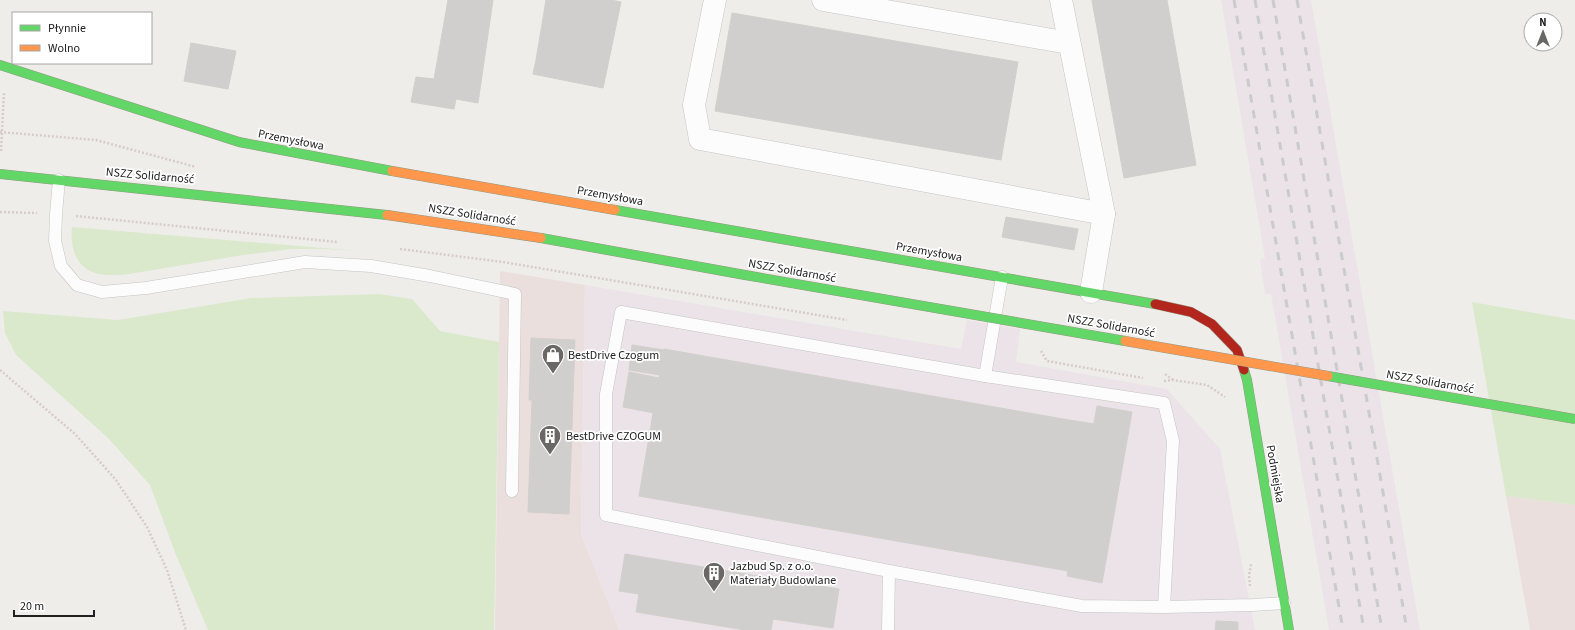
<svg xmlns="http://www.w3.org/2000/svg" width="1575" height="630" font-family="'Source Sans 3',sans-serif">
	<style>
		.commercial { fill: #ebdfdd }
		.industrial { fill: #ebe3e8 }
		.grass { fill: #dae9cc }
		.building { fill: #d1cfcd; stroke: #d1cfcc }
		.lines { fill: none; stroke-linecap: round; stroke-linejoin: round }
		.lane-casing { stroke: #c4c4c2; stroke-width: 13 }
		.street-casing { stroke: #c4c4c2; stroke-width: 23 }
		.fast-casing { stroke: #959883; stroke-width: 10 }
		.slow-casing { stroke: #959883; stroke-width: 10 }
		.jam-casing { stroke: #959883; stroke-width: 10 }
		.path { stroke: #d7ccca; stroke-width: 2.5; stroke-dasharray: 2 2; stroke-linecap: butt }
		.lane { stroke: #fcfcfc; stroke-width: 12 }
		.street { stroke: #fcfcfc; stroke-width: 22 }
		.fast { stroke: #63d668; stroke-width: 9 }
		.slow { stroke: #ff974d; stroke-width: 9 }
		.jam { stroke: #b3261e; stroke-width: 9 }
		.rail { stroke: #cbcbcb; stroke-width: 3; stroke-dasharray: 8 8; stroke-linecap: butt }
		.fast-bridge-casing { stroke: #959883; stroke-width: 10; stroke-linecap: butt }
		.slow-bridge-casing { stroke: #959883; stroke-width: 10; stroke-linecap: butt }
		.fast-bridge { stroke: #63d668; stroke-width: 9 }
		.slow-bridge { stroke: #ff974d; stroke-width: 9 }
		.labels { text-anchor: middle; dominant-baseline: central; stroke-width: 3.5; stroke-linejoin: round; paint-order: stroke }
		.street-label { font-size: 12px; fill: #212121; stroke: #fff }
		.poi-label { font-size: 12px; fill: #212121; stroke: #fff; text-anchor: start }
	</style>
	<rect width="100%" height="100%" fill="#eeedea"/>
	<g class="commercial">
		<polygon points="500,271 585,285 581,534 619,630 495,630"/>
		<polygon points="1506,496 1575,505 1575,630 1530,630"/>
	</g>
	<g class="industrial">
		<polygon points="1221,0 1311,0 1420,630 1329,630 1271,294 1265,294 1260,259 1265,258"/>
		<polygon points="585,285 961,349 967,320 1020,329 1016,362 1167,389 1220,449 1255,630 619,630 581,534"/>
	</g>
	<g class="grass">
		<path d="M72 227 359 251 324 249H291L243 255 123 275C113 275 101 276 92 272 74 264 70 244 72 227Z"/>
		<polygon points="379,294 412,299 440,331 499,342 494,630 208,630 176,555 150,485 108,438 16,355 5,333 3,311 118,320 251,298"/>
		<polygon points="1472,302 1575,320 1575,505 1506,496"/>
	</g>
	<g class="building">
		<polygon points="448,0 493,0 478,103 456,99 454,109 411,102 416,77 434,79"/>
		<polygon points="546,0 611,0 621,2 606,74 536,60"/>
		<polygon points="1092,0 1128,0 1093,6"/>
		<polygon points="1128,0 1167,0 1196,165 1124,178 1093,6"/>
		<polygon points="732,13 1018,62 1001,160 715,111"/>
		<polygon points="191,43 236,51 228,89 184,81"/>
		<polygon points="536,60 606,74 603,88 533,74"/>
		<polygon points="1006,217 1078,229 1074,250 1002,237"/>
		<polygon points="531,338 575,340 569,514 528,512 532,400 529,400"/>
		<polygon points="632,345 664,350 660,375 629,370"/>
		<polygon points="664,349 1069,420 1063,456 658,385"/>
		<polygon points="629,372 659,378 654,413 623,407"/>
		<polygon points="658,385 1087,460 1074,535 645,460"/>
		<polygon points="1097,406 1132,412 1102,583 1067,576"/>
		<polygon points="1069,420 1094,424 1087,460 1063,456"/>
		<polygon points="645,460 1074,535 1068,571 639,496"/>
		<polygon points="625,554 800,583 793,622 773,619 771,630 745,630 636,612 639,594 619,591"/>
		<polygon points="800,583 839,589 833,628 793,622"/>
		<polygon points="1216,621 1238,622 1238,630 1215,630"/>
	</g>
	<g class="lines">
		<g class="lane-casing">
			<g id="lane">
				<polyline points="59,180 56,214 55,241 61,266 77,285 102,292 146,288 305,262 371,266 430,276 515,294 512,491"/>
				<polyline points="985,376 1002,277"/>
				<polyline points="1164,607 1173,441 1164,403 985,376 621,312 606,394 606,515 889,571 1082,606 1164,607 1253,605 1284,603"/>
				<polyline points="888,630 889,571"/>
			</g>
		</g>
		<g class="street-casing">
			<g id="street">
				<polyline points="715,0 694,105 700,139 1104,214"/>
				<polyline points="823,0 1069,43"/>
				<polyline points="1061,0 1104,214 1091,292"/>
			</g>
		</g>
		<g class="fast-casing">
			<g id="fast">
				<polyline points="0,65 239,142 392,171"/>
				<polyline points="0,174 387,215"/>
				<polyline points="615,210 1155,304"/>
				<polyline points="541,238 745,275"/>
				<polyline points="1244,370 1247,380 1289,630"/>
			</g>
		</g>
		<g class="slow-casing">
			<g id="slow">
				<polyline points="392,171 615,210"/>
				<polyline points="387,215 541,238"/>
			</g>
		</g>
		<g class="jam-casing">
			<polyline id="jam" points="1155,304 1191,312 1212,324 1237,350 1244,370"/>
		</g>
		<g class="path">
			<polyline points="0,132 96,140 196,167"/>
			<polyline points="1,151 4,92"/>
			<polyline points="0,212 37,213"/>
			<polyline points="76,216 337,242"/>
			<polyline points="400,249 503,262 847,320"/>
			<polyline points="1041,351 1047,361 1143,378"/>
			<polyline points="0,370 75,434 116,480 147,527 167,570 186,630"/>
			<polyline points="1165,374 1173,380"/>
			<polyline points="1164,381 1173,380 1207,385 1225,397"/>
			<polyline points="1250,586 1249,575 1251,564"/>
		</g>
		<use href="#lane" class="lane"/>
		<use href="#street" class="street"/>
		<use href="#fast" class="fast"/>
		<use href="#slow" class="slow"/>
		<use href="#jam" class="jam"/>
		<g class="rail">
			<polyline points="1234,0 1343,630"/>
			<polyline points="1255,0 1364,630"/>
			<polyline points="1273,0 1382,630"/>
			<polyline points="1297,0 1407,630"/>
		</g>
		<g class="fast-bridge-casing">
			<g id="fast-bridge">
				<polyline points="745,275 1125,341"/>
				<polyline points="1328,376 1575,419"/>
			</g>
		</g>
		<g class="slow-bridge-casing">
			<polyline id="slow-bridge" points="1125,341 1328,376"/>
		</g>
		<use href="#fast-bridge" class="fast-bridge"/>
		<use href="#slow-bridge" class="slow-bridge"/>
	</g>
	<defs>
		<g id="shop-pin" transform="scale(1.15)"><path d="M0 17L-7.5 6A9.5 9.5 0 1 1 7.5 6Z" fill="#696867" stroke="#fff"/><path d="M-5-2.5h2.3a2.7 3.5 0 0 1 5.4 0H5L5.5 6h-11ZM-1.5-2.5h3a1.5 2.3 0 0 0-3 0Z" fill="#fff"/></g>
		<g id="building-pin" transform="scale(1.15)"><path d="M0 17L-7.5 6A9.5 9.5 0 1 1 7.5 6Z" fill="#696867" stroke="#fff"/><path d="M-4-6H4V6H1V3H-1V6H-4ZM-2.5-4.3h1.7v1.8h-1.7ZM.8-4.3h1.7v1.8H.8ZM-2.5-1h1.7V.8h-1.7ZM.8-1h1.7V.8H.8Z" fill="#fff"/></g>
	</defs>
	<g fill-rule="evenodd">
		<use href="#shop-pin" x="553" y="355"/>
		<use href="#building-pin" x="550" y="436"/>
		<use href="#building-pin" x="714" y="573"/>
	</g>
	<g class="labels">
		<g class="street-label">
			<text transform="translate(291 140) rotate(11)">Przemysłowa</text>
			<text transform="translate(150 176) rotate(5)">NSZZ Solidarność</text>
			<text transform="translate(610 196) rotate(10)">Przemysłowa</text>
			<text transform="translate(472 215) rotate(9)">NSZZ Solidarność</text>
			<text transform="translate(929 252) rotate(10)">Przemysłowa</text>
			<text transform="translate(792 271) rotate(10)">NSZZ Solidarność</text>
			<text transform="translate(1111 326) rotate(10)">NSZZ Solidarność</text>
			<text transform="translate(1430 382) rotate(10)">NSZZ Solidarność</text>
			<text transform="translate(1275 474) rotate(80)">Podmiejska</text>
		</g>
		<g class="poi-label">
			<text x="568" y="355">BestDrive Czogum</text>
			<text x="566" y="436">BestDrive CZOGUM</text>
			<text x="730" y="566">Jazbud Sp. z o.o.<tspan x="730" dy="14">Materiały Budowlane</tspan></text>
		</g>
	</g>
	<rect x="12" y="12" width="140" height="52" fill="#ffffff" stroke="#a6a6a6"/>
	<rect x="20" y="25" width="20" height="6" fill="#63d668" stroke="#a6a6a6"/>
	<text x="48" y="32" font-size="12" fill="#212121">Płynnie</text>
	<rect x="20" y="45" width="20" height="6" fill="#ff974d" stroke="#a6a6a6"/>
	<text x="48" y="52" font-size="12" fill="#212121">Wolno</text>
	<g transform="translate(1543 32)"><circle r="19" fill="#ffffff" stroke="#a6a6a6"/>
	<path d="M0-3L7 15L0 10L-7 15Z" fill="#696867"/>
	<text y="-6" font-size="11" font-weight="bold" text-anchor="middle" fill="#212121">N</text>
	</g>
	<path d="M14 610v6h80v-6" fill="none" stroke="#212121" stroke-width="2"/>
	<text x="20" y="610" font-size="12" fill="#212121" stroke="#ffffff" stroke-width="3" paint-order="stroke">20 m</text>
</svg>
